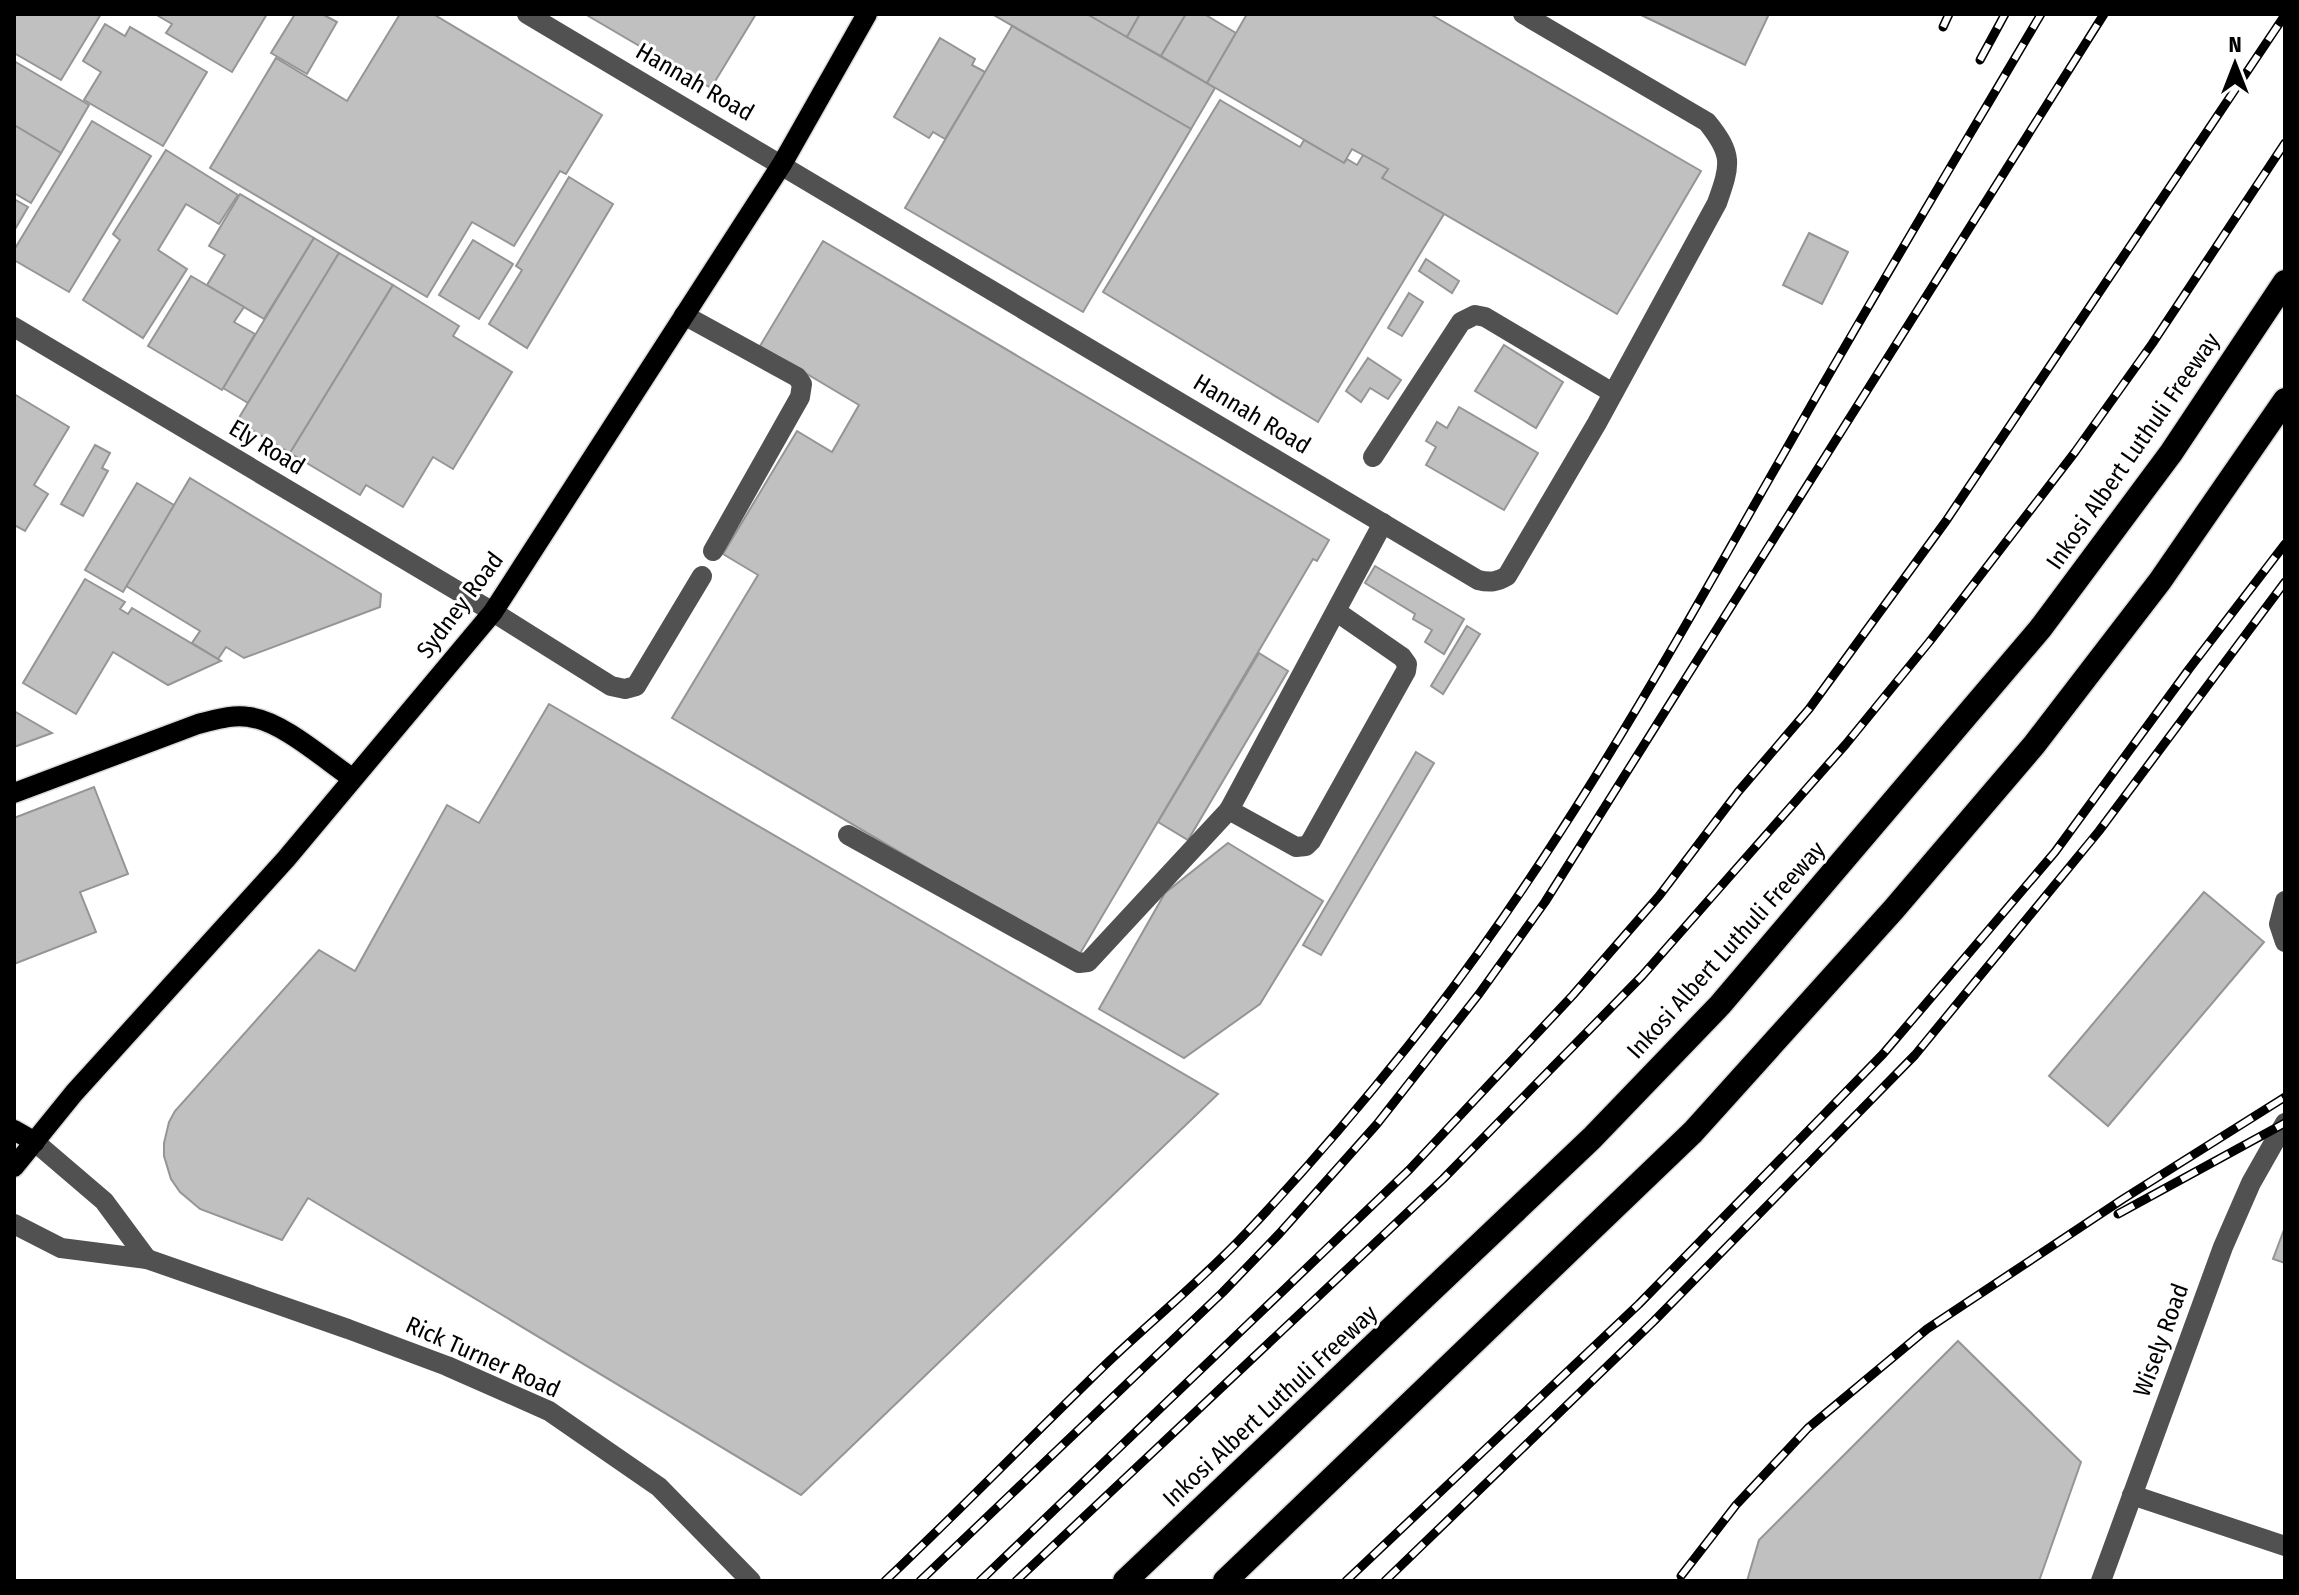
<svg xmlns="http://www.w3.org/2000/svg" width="2299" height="1595" font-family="'Fira Sans Condensed',sans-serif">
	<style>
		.building { fill: #c0c0c0; stroke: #959595; stroke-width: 2 }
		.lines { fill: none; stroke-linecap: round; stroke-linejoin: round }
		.major-casing { stroke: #dbdbdb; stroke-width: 23 }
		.highway-casing { stroke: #dbdbdb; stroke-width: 27 }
		.minor { stroke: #515151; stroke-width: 20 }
		.major { stroke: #000; stroke-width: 20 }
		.highway { stroke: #000; stroke-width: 24 }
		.rail-casing { stroke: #000; stroke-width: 9 }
		.rail { stroke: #fff; stroke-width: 6; stroke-dasharray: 18; stroke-linecap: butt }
		.labels { text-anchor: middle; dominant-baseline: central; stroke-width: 6; stroke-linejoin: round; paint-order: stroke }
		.street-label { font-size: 24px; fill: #000; stroke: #fff }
	</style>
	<rect width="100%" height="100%" fill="#fff"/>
	<g class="building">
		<polygon points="14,14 101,14 61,80 14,53"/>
		<polygon points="155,14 267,14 232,72 166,33 172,24"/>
		<polygon points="295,14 322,14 337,22 307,74 271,53"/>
		<polygon points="400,14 433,14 602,115 566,174 560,171 514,246 472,222 427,297 210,168 276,58 347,101"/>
		<polygon points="585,14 756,14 711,88"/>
		<polygon points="992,14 1087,14 1215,88 1191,129"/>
		<polygon points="1087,14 1140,14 1127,37"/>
		<polygon points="1140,14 1186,14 1161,56 1127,37"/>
		<polygon points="1186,14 1204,14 1236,33 1207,83 1161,56"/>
		<polygon points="1247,14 1430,14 1701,171 1617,314 1382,178 1388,169 1363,155 1352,149 1344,163 1207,83"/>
		<polygon points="1639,14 1769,14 1745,65"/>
		<polygon points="105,24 125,36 130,27 207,72 163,146 84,100 101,72 83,61"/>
		<polygon points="1012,26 1191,129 1083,312 905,208"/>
		<polygon points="940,38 975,59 972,65 985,72 945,139 933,132 929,138 894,117"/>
		<polygon points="14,61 89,105 61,153 14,125"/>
		<polygon points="1220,100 1300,147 1304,140 1344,163 1347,159 1357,165 1363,155 1388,169 1382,178 1444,214 1318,422 1103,292"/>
		<polygon points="92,121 151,156 69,292 14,260 14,250"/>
		<polygon points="14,125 61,153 31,203 14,193"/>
		<polygon points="166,150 238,195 219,224 186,204 158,250 187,269 143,338 83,300 120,240 113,234"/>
		<polygon points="569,177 613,204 527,348 489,324 522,270 516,266"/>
		<polygon points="240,194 314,238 264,319 207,285 225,255 209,246"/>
		<polygon points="14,199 28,207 14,231"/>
		<polygon points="1809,233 1848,252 1822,304 1783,285"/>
		<polygon points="314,238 339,253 248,403 223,388"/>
		<polygon points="473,240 513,264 479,319 439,295"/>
		<polygon points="823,241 1329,540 1317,561 1313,559 1078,957 672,718 758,575 723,554 797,431 832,452 859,405 760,346"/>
		<polygon points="339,253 393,285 290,453 237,421"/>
		<polygon points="1426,259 1459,281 1452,293 1419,271"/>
		<polygon points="191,276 244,307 234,322 255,334 222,390 148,346"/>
		<polygon points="393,285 459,326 453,336 512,372 453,469 433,457 403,507 366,485 360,495 290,453"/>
		<polygon points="1409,293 1423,302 1402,336 1388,328"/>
		<polygon points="1504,345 1563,382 1536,428 1475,391"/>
		<polygon points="1368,358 1401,380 1388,399 1370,388 1361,402 1346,391"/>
		<polygon points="14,394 69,427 34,485 48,494 25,531 14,525"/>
		<polygon points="1459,407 1538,453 1504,510 1426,465 1436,447 1426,441 1437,422 1447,428"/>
		<polygon points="95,445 110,453 102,468 108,471 83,516 61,504"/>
		<polygon points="190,478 381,594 380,607 244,658 226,647 218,659 192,643 200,631 126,586"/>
		<polygon points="137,483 174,505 123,592 85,570"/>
		<polygon points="1375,566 1464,619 1444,654 1425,642 1432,630 1413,619 1415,614 1365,583"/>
		<polygon points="85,579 125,602 120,609 128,614 132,608 221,661 168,685 113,652 76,714 23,683"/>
		<polygon points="1467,626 1480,634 1443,694 1431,686"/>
		<polygon points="1259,653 1288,671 1188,840 1158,822"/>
		<polygon points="549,704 1218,1094 801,1495 308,1198 282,1240 200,1209 180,1192 171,1179 164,1156 164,1143 169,1122 175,1111 319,950 355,971 447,805 479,823"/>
		<polygon points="14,711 52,733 14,747"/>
		<polygon points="1416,752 1434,763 1321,955 1303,945"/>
		<polygon points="94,787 128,874 80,892 96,932 14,964 14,818"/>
		<polygon points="1228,843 1323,901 1260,1004 1184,1058 1099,1009 1165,893"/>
		<polygon points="2204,892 2264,942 2108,1126 2049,1076"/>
		<polygon points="2285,1227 2285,1263 2273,1259"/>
		<polygon points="1958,1341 2081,1462 2039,1581 1747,1581 1759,1540"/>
	</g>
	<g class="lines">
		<g class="major-casing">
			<g id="major">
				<path d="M14 793 198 724C215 720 232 714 249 717 282 721 324 759 352 778"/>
				<polyline points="14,1130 35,1142"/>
				<polyline points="14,1167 74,1093 286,859 493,612 782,164 867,14"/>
			</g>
		</g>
		<g class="highway-casing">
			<g id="highway">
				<polyline points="1125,1581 1592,1138 1720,1005 2040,629 2171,453 2285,282"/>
				<polyline points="1225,1581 1693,1132 1894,909 2034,745 2160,581 2285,400"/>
			</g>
		</g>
		<g class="minor">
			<path d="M527 14 1478 580C1490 583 1497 582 1507 576L1597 423 1717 203C1731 164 1733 154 1707 122L1523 14"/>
			<polyline points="684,315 797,377 802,384 800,397 713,551"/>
			<polyline points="14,327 493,612 611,686 625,689 636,686 702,576"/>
			<polyline points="1373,457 1461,322 1475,315 1485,317 1613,393"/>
			<polyline points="1337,612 1402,657 1407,664 1406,671 1311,841 1306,846 1296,847 1229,810 1383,523"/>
			<polyline points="848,835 1079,963 1088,962 1229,810"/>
			<polyline points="2285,901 2279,924 2285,942"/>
			<polyline points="35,1142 104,1201 147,1259"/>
			<polyline points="14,1224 61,1248 147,1259 348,1329 447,1366 549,1411 659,1487 751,1581"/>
			<polyline points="2132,1495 2285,1546"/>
			<polyline points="2101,1581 2223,1247 2251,1183 2285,1123"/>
		</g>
		<use href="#major" class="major"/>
		<use href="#highway" class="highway"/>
		<g class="rail-casing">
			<g id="rail">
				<polyline points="1943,27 1949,14"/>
				<polyline points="1980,60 2005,14"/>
				<polyline points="2118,1214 2285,1123"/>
				<polyline points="1681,1576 1736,1505 1808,1428 1927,1329 2123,1199 2285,1097"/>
				<path d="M885 1581C959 1511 1030 1438 1103 1367 1150 1322 1202 1280 1247 1232 1303 1173 1357 1110 1408 1046 1558 858 1673 647 1792 439 1873 296 1958 155 2041 14"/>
				<polyline points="920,1581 1223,1292 1279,1234 1377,1124 1479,994 1545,902 2104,14"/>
				<polyline points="980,1581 1409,1170 1573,995 1659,896 1738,792 1809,709 1946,521 2285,15"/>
				<polyline points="1016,1581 1443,1179 1642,976 1846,744 1930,641 2075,452 2152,344 2285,143"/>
				<polyline points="1346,1581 1639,1304 1883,1054 2055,852 2189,669 2285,544"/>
				<polyline points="1385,1581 1654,1321 1915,1055 2099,831 2285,582"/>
			</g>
		</g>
		<use href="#rail" class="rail"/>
	</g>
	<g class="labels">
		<g class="street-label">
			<text transform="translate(695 82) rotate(30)">Hannah Road</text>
			<text transform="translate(1252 414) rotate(31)">Hannah Road</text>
			<text transform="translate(267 447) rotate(31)">Ely Road</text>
			<text transform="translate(2133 451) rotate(-55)">Inkosi Albert Luthuli Freeway</text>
			<text transform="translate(460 605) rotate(-53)">Sydney Road</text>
			<text transform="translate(1726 950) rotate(-48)">Inkosi Albert Luthuli Freeway</text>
			<text transform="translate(2161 1340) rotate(-70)">Wisely Road</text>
			<text transform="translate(483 1357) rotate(24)">Rick Turner Road</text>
			<text transform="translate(1270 1406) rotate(-43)">Inkosi Albert Luthuli Freeway</text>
		</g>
	</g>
	<rect width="2299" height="1595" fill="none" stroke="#000000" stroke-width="32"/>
	<g transform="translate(2235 64)" stroke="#ffffff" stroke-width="6" paint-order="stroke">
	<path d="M0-6L14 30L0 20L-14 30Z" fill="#000000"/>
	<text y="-12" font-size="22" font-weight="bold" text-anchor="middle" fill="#000000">N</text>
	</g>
</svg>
